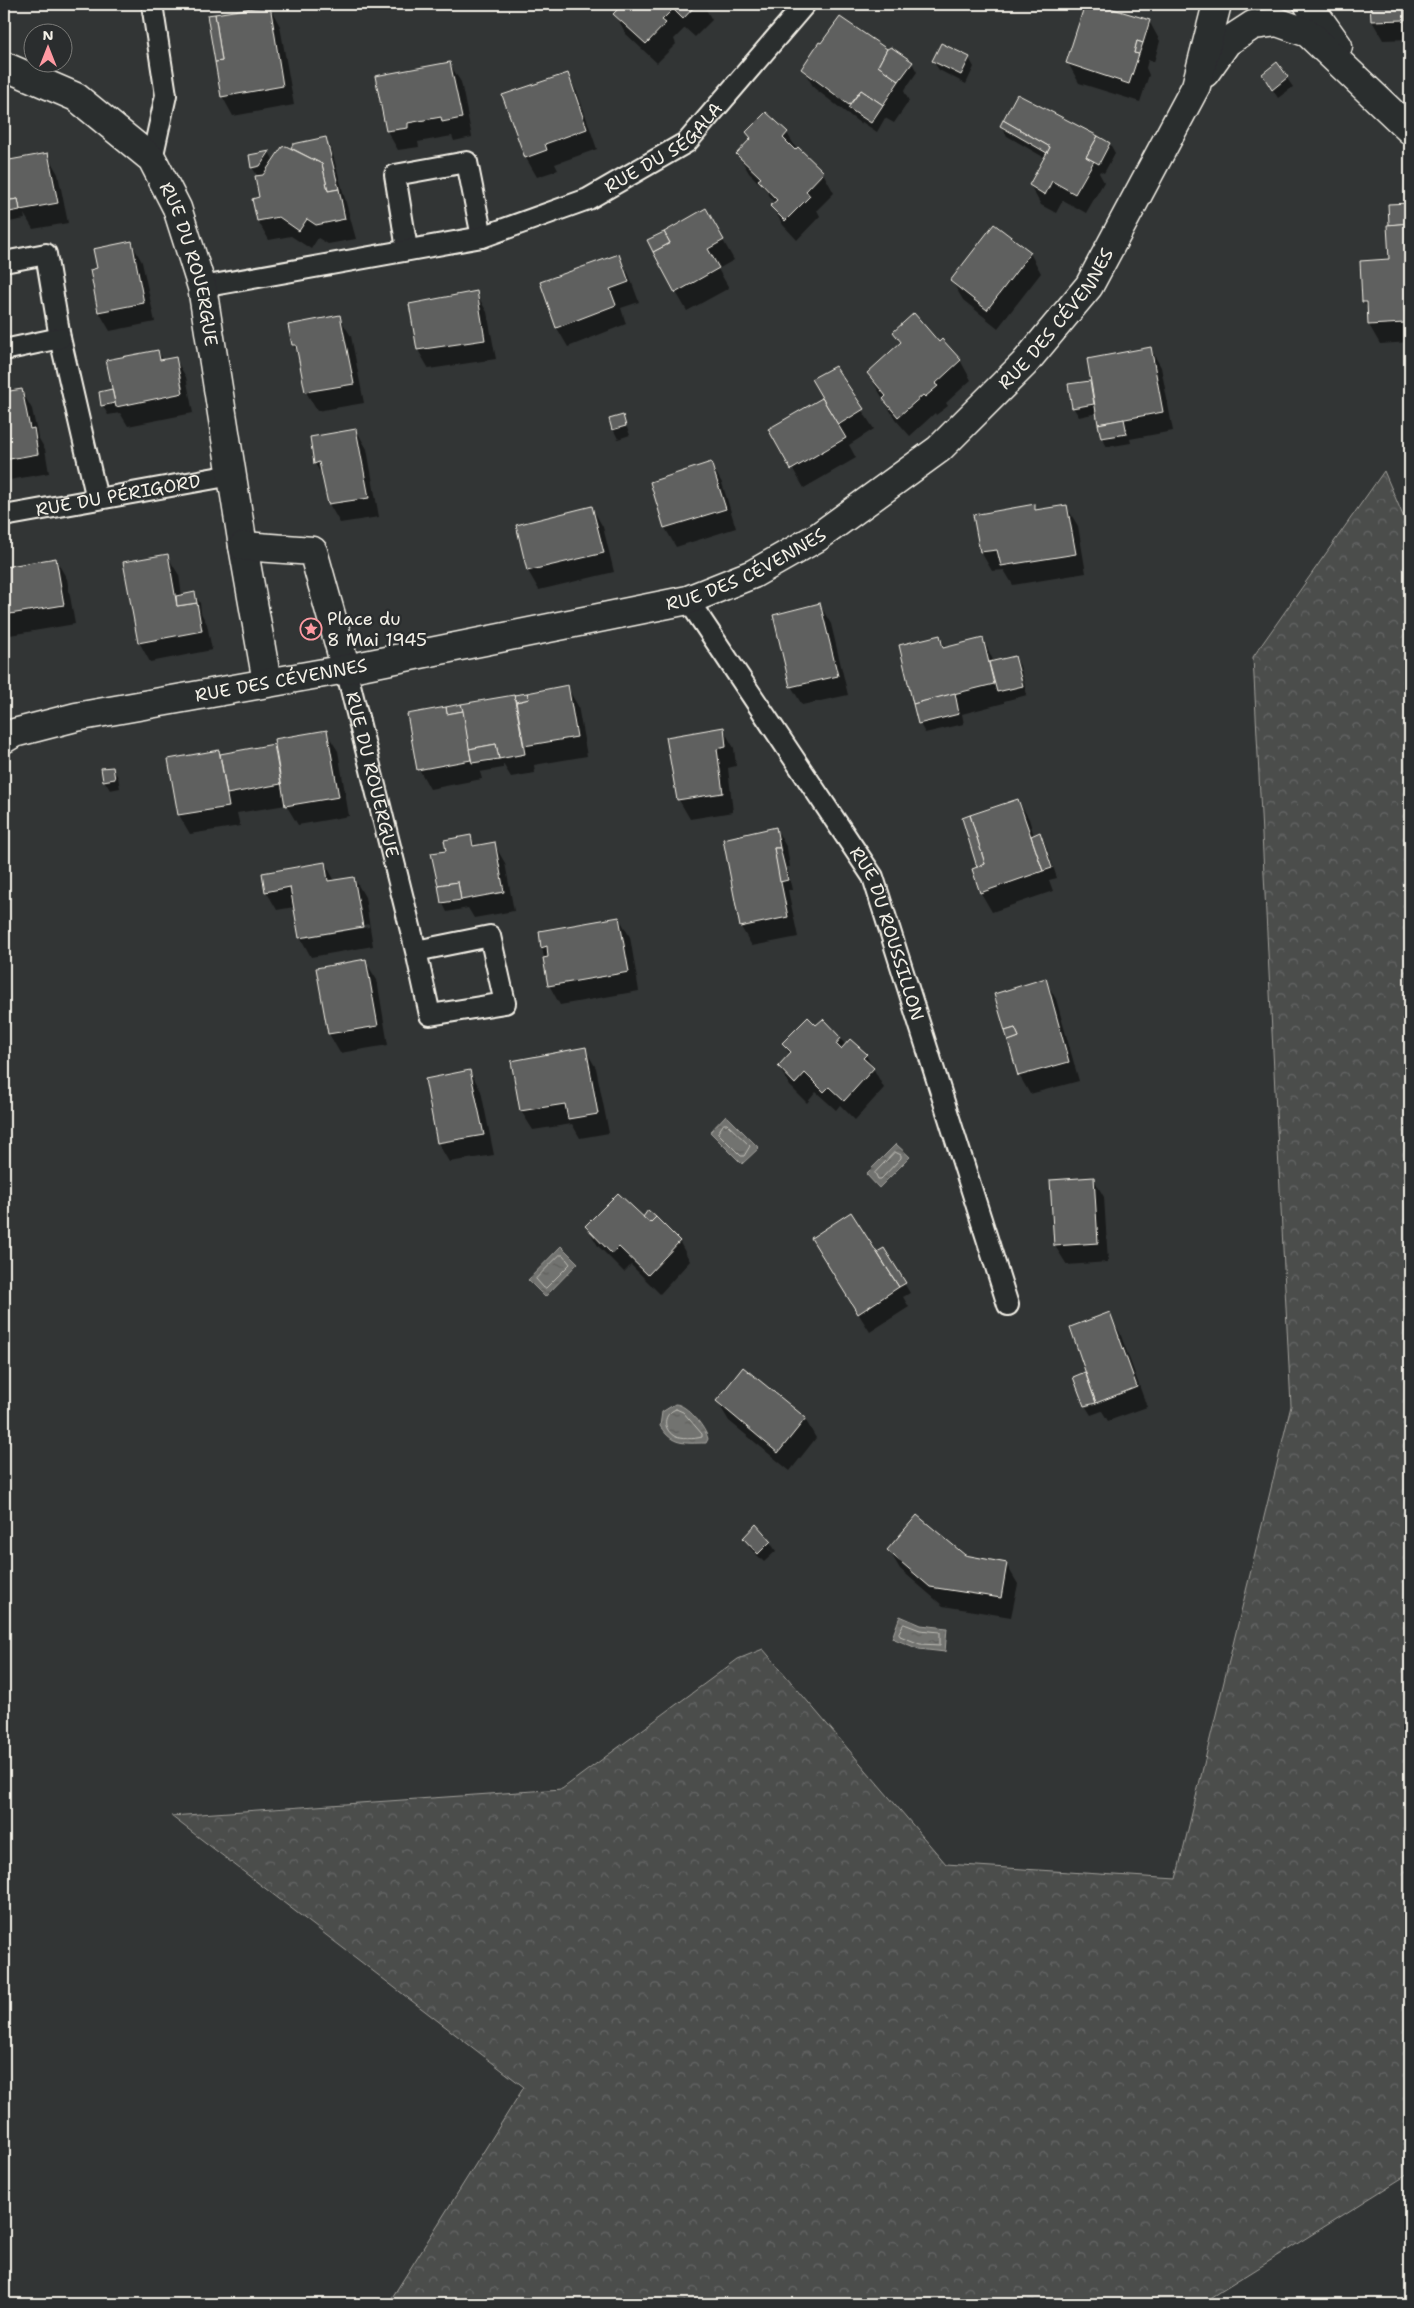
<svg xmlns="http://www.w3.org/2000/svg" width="1414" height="2308" font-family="'Shantell Sans',sans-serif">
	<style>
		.forest { fill: url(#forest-crowns); stroke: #a09f9a }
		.water { fill: url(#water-ripples); stroke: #a6a5a0 }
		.shadow { fill: #0007; fill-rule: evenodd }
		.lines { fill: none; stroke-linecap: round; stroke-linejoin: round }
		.shore { stroke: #c0bfb8; stroke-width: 1 }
		.building { fill: #5f605f; stroke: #f4f1e8 }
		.lane-casing { stroke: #f4f1e8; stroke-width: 24 }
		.street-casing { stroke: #f4f1e8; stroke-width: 31 }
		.lane { stroke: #2a2d2e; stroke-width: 20 }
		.street { stroke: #2a2d2e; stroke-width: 28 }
		.labels { text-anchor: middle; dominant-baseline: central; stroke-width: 5; stroke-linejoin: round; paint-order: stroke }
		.street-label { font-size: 18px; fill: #f4f1e8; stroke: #2a2d2e }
		.poi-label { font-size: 18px; fill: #f4f1e8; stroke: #2a2d2e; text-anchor: start }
	</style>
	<defs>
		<pattern id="forest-crowns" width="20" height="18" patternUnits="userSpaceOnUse" patternTransform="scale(1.25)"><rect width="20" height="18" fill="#4b4d4c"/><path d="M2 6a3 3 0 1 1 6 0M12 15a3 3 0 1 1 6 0" fill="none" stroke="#666766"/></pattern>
		<pattern id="water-ripples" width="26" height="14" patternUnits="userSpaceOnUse" patternTransform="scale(1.25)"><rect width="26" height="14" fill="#727370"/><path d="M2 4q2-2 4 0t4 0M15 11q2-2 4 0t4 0" fill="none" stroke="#5e5e5b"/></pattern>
	</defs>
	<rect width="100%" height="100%" fill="#323535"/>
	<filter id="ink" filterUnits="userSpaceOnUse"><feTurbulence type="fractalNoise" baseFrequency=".02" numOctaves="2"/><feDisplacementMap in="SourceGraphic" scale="10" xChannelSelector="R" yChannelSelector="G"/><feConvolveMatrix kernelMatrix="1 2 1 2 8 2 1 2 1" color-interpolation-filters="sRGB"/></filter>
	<g filter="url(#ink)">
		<polygon class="forest" points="1384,471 1410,532 1410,2173 1201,2304 388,2304 524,2087 171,1816 562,1789 738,1659 763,1649 946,1864 1176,1879 1291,1406 1253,657"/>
		<g class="water">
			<polygon points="726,1115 759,1148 742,1164 710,1132"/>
			<polygon points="896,1144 910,1157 879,1188 866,1174"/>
			<polygon points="561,1246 578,1263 545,1297 528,1280"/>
			<path d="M675 1404C687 1404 706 1428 708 1439L706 1443C683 1443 673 1446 660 1426L662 1412Z"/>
			<polygon points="900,1616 921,1625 947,1628 945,1652 919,1649 892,1638"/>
		</g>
		<g class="shadow">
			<polygon points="625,4 703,4 712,20 695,37 685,28 674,39 676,44 657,63 626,34 615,14"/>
			<polygon points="1087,4 1149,21 1160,41 1154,62 1148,60 1146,68 1149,75 1140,102 1079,83 1068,63"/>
			<polygon points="1371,4 1410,4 1410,39 1383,40 1372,21"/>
			<polygon points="269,6 280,26 294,105 233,116 222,96"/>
			<polygon points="887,51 912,63 917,72 904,91 909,101 894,123 885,118 877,132 862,122 861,124 814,88 803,69"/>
			<polygon points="969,58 974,67 966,84 939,70 933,61"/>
			<polygon points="449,63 461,82 472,137 454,141 452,136 418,142 419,147 398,150 387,131"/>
			<polygon points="1277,64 1293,87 1278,98 1269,84"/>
			<polygon points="567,75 578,94 597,149 555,164 558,170 537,177 526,158 504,96"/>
			<polygon points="1018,95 1110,144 1115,153 1104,173 1100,171 1099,173 1104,182 1086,213 1063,200 1056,213 1041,205 1030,185 1045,158 1007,136 1001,126"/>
			<polygon points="787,133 797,150 823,173 834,193 817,210 820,216 797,240 783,225 772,206 775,204 765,189 749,173 738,154"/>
			<polygon points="325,139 331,148 356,239 328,244 318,238 311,249 291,236 269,240 258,221 261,198 258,177 252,167 269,152 274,161 294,151 292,148"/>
			<polygon points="47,155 58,174 68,223 33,229 24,214 25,219 4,223 4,162"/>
			<polygon points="1410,204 1410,342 1380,344 1369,325 1369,311 1363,301 1391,260 1389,206"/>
			<polygon points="706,210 734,260 718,269 729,288 687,311 676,292"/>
			<polygon points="131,242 142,262 155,322 110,331 99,312 98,269"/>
			<polygon points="1030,253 1041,273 998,328 963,300 952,281"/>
			<polygon points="618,255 629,275 639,302 621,308 626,324 568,347 557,328 542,283"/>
			<polygon points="476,293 487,312 496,359 429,369 418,350 411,305"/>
			<polygon points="339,317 351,336 364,403 317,411 306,392 299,354 293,345"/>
			<polygon points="894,332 939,344 960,360 971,380 946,403 948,406 936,415 935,413 910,436 895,419 868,373 901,344"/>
			<polygon points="1150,348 1161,367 1173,431 1130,439 1131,443 1107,447 1102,438 1097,413 1079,417 1073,407 1069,385 1092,382"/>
			<polygon points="158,351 163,360 175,358 186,377 193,413 128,426 120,413 108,415 103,406 100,393 114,390"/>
			<polygon points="834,367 874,429 849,445 856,458 804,488 770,430 823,399"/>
			<polygon points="21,390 32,409 38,437 45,449 49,473 4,481 4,393"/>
			<polygon points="622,416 630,435 618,439 613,429"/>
			<polygon points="356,430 367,449 379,517 340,523 329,504 324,478 315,464 312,438"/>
			<polygon points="711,464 722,483 736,528 676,547 665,528 652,482"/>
			<polygon points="1034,505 1038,511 1066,506 1078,526 1086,573 1013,585 1004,570 992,571 981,552"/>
			<polygon points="592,508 603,527 614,572 539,590 528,571 517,526"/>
			<polygon points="167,556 179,575 182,596 194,594 200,603 201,613 207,624 212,650 150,662 139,642"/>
			<polygon points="56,560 67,579 75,624 4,636 4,569"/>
			<polygon points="820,605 831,624 848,695 802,705 791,686"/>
			<polygon points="940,637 946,648 983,639 994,662 1015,657 1020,666 1027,695 1004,701 1004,703 962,714 964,724 925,733 920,724"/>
			<polygon points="567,687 578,706 587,756 534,765 535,773 511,777 503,764 503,768 480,772 482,779 430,789 419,769 514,697 517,701"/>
			<polygon points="723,729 734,748 736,766 728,768 733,812 690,819 679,800 668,738"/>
			<polygon points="326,732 338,751 349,816 298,825 286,805 237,813 240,826 190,834 179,815 219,751 221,755 276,745"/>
			<polygon points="112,768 118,777 120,788 110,790 104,780"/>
			<polygon points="1018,800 1029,819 1034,836 1039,834 1045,843 1057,878 1049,880 1053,891 992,912 981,893 974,870 979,868 964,818"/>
			<polygon points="776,829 787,848 790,867 787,867 792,890 788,890 798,937 752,946 741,927 724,840"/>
			<polygon points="470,836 476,847 494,844 505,863 514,911 474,918 468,908 447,912 442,902 447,852"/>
			<path d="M325 863 335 881 354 878 365 897 373 946 311 957 300 937 294 907 277 910 266 891ZM369 924V927L305 938V935Z"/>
			<polygon points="619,918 630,937 639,991 560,1005 549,985 542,947"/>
			<polygon points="365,961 377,980 388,1045 340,1053 329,1034 317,969"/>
			<polygon points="1045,980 1056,999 1079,1081 1030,1094 1019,1075"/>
			<polygon points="823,1021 846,1045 866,1055 884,1088 855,1120 840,1105 836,1110 816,1092 807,1103 790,1086 779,1067 790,1055 784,1043 816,1026"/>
			<polygon points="585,1049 596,1068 609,1133 580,1138 572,1124 533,1130 521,1111 512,1062"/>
			<polygon points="470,1071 481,1091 494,1155 449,1162 438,1143 426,1080"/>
			<polygon points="1093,1178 1104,1197 1108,1262 1067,1265 1055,1246"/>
			<polygon points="643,1218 679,1241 690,1261 660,1294 631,1265 624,1272 598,1246 587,1227"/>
			<polygon points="884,1250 910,1293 903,1297 909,1307 870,1332 823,1258 881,1262 883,1261"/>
			<polygon points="1109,1314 1120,1333 1147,1407 1108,1421 1102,1411 1091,1415 1086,1407 1102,1402 1101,1399 1085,1405 1075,1377 1087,1373"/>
			<polygon points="717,1401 805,1419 816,1438 790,1471 729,1421"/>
			<polygon points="756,1526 770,1542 776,1551 764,1562 750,1548 745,1538"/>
			<polygon points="889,1550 965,1556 1006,1564 1018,1584 1011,1617 943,1606 900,1569"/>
		</g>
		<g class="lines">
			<g class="shore">
				<polygon points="724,1124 727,1124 750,1146 744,1156 741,1156 718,1133"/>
				<polygon points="895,1152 901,1155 901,1158 881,1179 878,1179 875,1173"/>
				<polygon points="560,1255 563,1255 570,1264 546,1288 544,1288 536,1279"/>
				<path d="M676 1409 683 1412 702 1434V1437C695 1439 680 1440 674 1436 662 1428 663 1414 676 1409Z"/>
				<polygon points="904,1624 920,1630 940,1632 940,1645 920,1644 900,1636 899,1633"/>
			</g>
		</g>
		<g class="building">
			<polygon points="623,4 697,4 683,19 673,9 662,20 666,23 646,44 613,14"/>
			<polygon points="1085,4 1096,4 1150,20 1143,43 1137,41 1134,53 1139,54 1129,84 1066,63"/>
			<polygon points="1370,4 1405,4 1405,20 1371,21"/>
			<polygon points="270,5 283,86 221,97 215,62 222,61 215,14"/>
			<polygon points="215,14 222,61 215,62 207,15"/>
			<polygon points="840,17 887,49 878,66 899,81 883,105 861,90 849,105 801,69 819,42 821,43"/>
			<polygon points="1137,41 1143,43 1139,54 1134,53"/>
			<polygon points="941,43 970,57 961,75 932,61"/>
			<polygon points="891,47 913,62 899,81 878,66 887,49"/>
			<polygon points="450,62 462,118 442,122 441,117 408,123 408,128 386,131 375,76"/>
			<polygon points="1277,62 1288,77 1272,90 1262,74"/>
			<polygon points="568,73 587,129 545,144 547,150 525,158 502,95"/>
			<polygon points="861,90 883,105 871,123 848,108"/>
			<polygon points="1017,94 1098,136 1086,157 1094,161 1075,194 1052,181 1045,195 1029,185 1050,147 1003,120"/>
			<polygon points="766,112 788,132 783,138 795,150 798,147 824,172 806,191 810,196 785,221 770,206 777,200 758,180 761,178 736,154 751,138 746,132"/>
			<polygon points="1003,120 1050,147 1047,153 1000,126"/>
			<polygon points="1098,136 1110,143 1099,164 1086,157"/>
			<polygon points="326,137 339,189 328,191 322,164 291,148 293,144"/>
			<polygon points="286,146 322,164 328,191 339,189 345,219 316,225 307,219 299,231 279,217 257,221 252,199 259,197 255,176 263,175 282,147"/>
			<polygon points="270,151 260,166 251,168 249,155"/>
			<polygon points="48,153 58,203 20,210 18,199 4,201 4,161"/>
			<polygon points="18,199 20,210 4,213 4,201"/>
			<polygon points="1410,203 1410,223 1389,225 1388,204"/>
			<polygon points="706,208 724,240 708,249 719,268 675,293 653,252 670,243 664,232"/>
			<polygon points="1410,223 1410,302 1404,303 1405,323 1368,325 1367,302 1362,302 1360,261 1389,259 1387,225"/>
			<polygon points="994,224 1031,252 987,310 950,281"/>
			<polygon points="664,232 670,243 653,252 647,240"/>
			<polygon points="132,241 144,303 98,312 90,270 97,268 93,249"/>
			<polygon points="619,254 629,282 610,289 616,305 556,328 540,282"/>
			<polygon points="477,291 485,340 417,350 409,304"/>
			<polygon points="914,313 939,342 942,339 961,360 935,384 938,386 925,397 923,395 898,417 883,399 886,396 867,373 901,342 893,332"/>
			<polygon points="340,315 354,384 305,392 296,345 292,345 288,325"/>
			<polygon points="1151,347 1163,412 1098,424 1087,359"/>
			<polygon points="158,350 160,360 176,357 183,393 116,407 106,360"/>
			<polygon points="835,366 864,409 838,425 811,379"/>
			<polygon points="1090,381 1094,404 1072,408 1068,384"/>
			<polygon points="22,389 30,429 34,428 38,454 4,460 4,392"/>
			<polygon points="112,389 115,403 101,406 99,392"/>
			<polygon points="822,398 846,438 791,470 768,429"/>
			<polygon points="623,415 626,426 612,430 609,419"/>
			<polygon points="1124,419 1127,434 1101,438 1098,424"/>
			<polygon points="356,429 369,498 328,504 319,462 314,464 310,437"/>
			<polygon points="711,462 726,509 664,528 650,482"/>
			<polygon points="1035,504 1035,510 1067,505 1076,554 1001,566 997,550 980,552 973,515"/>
			<polygon points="592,506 604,553 527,571 516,525"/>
			<polygon points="168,554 177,606 197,603 202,631 138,643 123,562"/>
			<polygon points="56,558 64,605 4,615 4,567"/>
			<polygon points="195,592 197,603 177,606 176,596"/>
			<polygon points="820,603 838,676 790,687 773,615"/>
			<polygon points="940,635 943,648 983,638 994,684 913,704 899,645"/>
			<polygon points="1015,656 1023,686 997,692 989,662"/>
			<polygon points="568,685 577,737 524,746 516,702 529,699 527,693"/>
			<polygon points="527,693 529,699 516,702 514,695"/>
			<polygon points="955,693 959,714 918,724 913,704"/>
			<polygon points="514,695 525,754 499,759 496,744 469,749 461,704"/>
			<polygon points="461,704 463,711 447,714 446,707"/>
			<polygon points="446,707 447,714 463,711 471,760 417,770 407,714"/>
			<polygon points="724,727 726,747 717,749 723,793 677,800 666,737"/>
			<polygon points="327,730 339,797 285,806 274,739"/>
			<polygon points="274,744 281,784 227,794 220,754"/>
			<polygon points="496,744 499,759 472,763 469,749"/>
			<polygon points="219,750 229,807 178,815 168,759"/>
			<polygon points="113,767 115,779 103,781 101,768"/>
			<polygon points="1018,799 1043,871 980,893 972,869 985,864 970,815"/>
			<polygon points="970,815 985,864 977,867 962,818"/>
			<polygon points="776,827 780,848 774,848 788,917 740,927 723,839"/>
			<polygon points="1040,832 1052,868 1043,871 1031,836"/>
			<polygon points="471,835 473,846 495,842 504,892 461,900 458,882 438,885 431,853 446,851 444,840"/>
			<polygon points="774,848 780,848 788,880 780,882"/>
			<polygon points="325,862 328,881 354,877 363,927 299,938 290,887 265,892 262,873"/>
			<polygon points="458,882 461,900 441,903 438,885"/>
			<polygon points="619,917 629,972 548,986 543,958 548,957 547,946 541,948 539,931"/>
			<polygon points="366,959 378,1026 328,1034 316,968"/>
			<polygon points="1046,978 1069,1062 1018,1076 1008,1041 1019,1037 1015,1028 1005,1031 994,994"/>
			<polygon points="808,1017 816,1025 823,1019 841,1038 836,1044 841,1049 850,1039 867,1054 863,1058 874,1068 844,1101 829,1087 824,1092 805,1073 795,1084 778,1066 791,1052 782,1043"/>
			<polygon points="1015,1028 1019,1037 1008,1041 1005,1031"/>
			<polygon points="586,1047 598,1114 568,1119 565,1104 520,1111 511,1061"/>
			<polygon points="470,1070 484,1135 437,1143 425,1079"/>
			<polygon points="1094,1177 1098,1243 1054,1246 1050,1180"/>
			<polygon points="618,1193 650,1223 656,1217 680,1241 648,1275 619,1247 612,1254 585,1226"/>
			<polygon points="648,1210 656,1217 650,1223 643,1217"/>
			<polygon points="851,1212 899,1287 858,1314 811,1238"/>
			<polygon points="884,1248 906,1283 899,1287 877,1252"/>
			<polygon points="1110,1312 1137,1387 1096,1403 1070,1327"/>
			<polygon points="743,1367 806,1418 778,1453 716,1401"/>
			<polygon points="1085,1372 1096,1403 1084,1406 1073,1377"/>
			<polygon points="917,1515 965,1555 1007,1563 1001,1598 930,1587 887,1550"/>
			<polygon points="756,1524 771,1541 758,1554 743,1538"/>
		</g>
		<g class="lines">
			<g class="lane-casing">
				<g id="lane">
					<polyline points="152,159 166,95 152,4"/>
					<polyline points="407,249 395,175 467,162 482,237"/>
					<polyline points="4,262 46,254 60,338 97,499"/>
					<path id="s1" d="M202 287 482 237 588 199 687 142 805 4"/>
					<polyline points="4,350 60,338"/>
					<path id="s2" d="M4 516 232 475"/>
					<path id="s3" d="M688 600 873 877 1008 1305"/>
					<path id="s4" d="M346 669 416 951 490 936 505 1003 430 1015 416 951"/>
				</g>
			</g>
			<g class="street-casing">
				<g id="street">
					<polyline points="1308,4 1338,46"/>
					<path id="s5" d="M4 66 76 97 152 159 177 208 202 287 243 546 267 682"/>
					<polyline points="1205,73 1227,42 1253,25 1277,22 1308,33 1410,130"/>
					<polyline points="243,546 313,551 346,669"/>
					<path id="s6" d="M4 739 14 733 76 717 346 669 688 600 753 574 818 537 939 449 1024 364 1089 286 1196 86 1217 4"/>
				</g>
			</g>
			<use href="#lane" class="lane"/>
			<use href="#street" class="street"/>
		</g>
	</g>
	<defs>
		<g id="sight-ring" transform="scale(1.125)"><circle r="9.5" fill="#2a2d2e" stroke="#ff9aa2" stroke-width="1.5"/><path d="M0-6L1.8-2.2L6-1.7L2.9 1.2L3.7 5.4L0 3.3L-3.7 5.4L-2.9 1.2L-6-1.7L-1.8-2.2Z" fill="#ff9aa2"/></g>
	</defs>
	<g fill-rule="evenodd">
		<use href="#sight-ring" x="311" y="629"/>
	</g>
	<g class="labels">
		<g class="street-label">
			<text stroke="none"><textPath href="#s1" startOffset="489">RUE DU SÉGALA</textPath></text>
			<text stroke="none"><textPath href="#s5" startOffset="289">RUE DU ROUERGUE</textPath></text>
			<text stroke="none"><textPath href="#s6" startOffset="1169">RUE DES CÉVENNES</textPath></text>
			<text stroke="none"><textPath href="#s2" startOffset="116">RUE DU PÉRIGORD</textPath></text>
			<text stroke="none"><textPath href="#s6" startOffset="764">RUE DES CÉVENNES</textPath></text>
			<text stroke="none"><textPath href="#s6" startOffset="284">RUE DES CÉVENNES</textPath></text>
			<text stroke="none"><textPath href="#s4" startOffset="109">RUE DU ROUERGUE</textPath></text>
			<text stroke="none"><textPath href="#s3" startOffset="391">RUE DU ROUSSILLON</textPath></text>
		</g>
		<g class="poi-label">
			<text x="327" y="619">Place du<tspan x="327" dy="21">8 Mai 1945</tspan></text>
		</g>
	</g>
	<rect width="1414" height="2308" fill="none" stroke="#2a2d2e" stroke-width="20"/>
	<rect x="10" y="10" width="1394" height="2288" fill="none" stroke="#f4f1e8" stroke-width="2" filter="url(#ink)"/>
	<g transform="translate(48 48)"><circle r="24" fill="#2a2d2e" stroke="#7b7b78"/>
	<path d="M0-4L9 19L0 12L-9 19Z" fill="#ff9aa2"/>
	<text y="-8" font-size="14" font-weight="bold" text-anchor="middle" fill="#f4f1e8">N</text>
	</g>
</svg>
